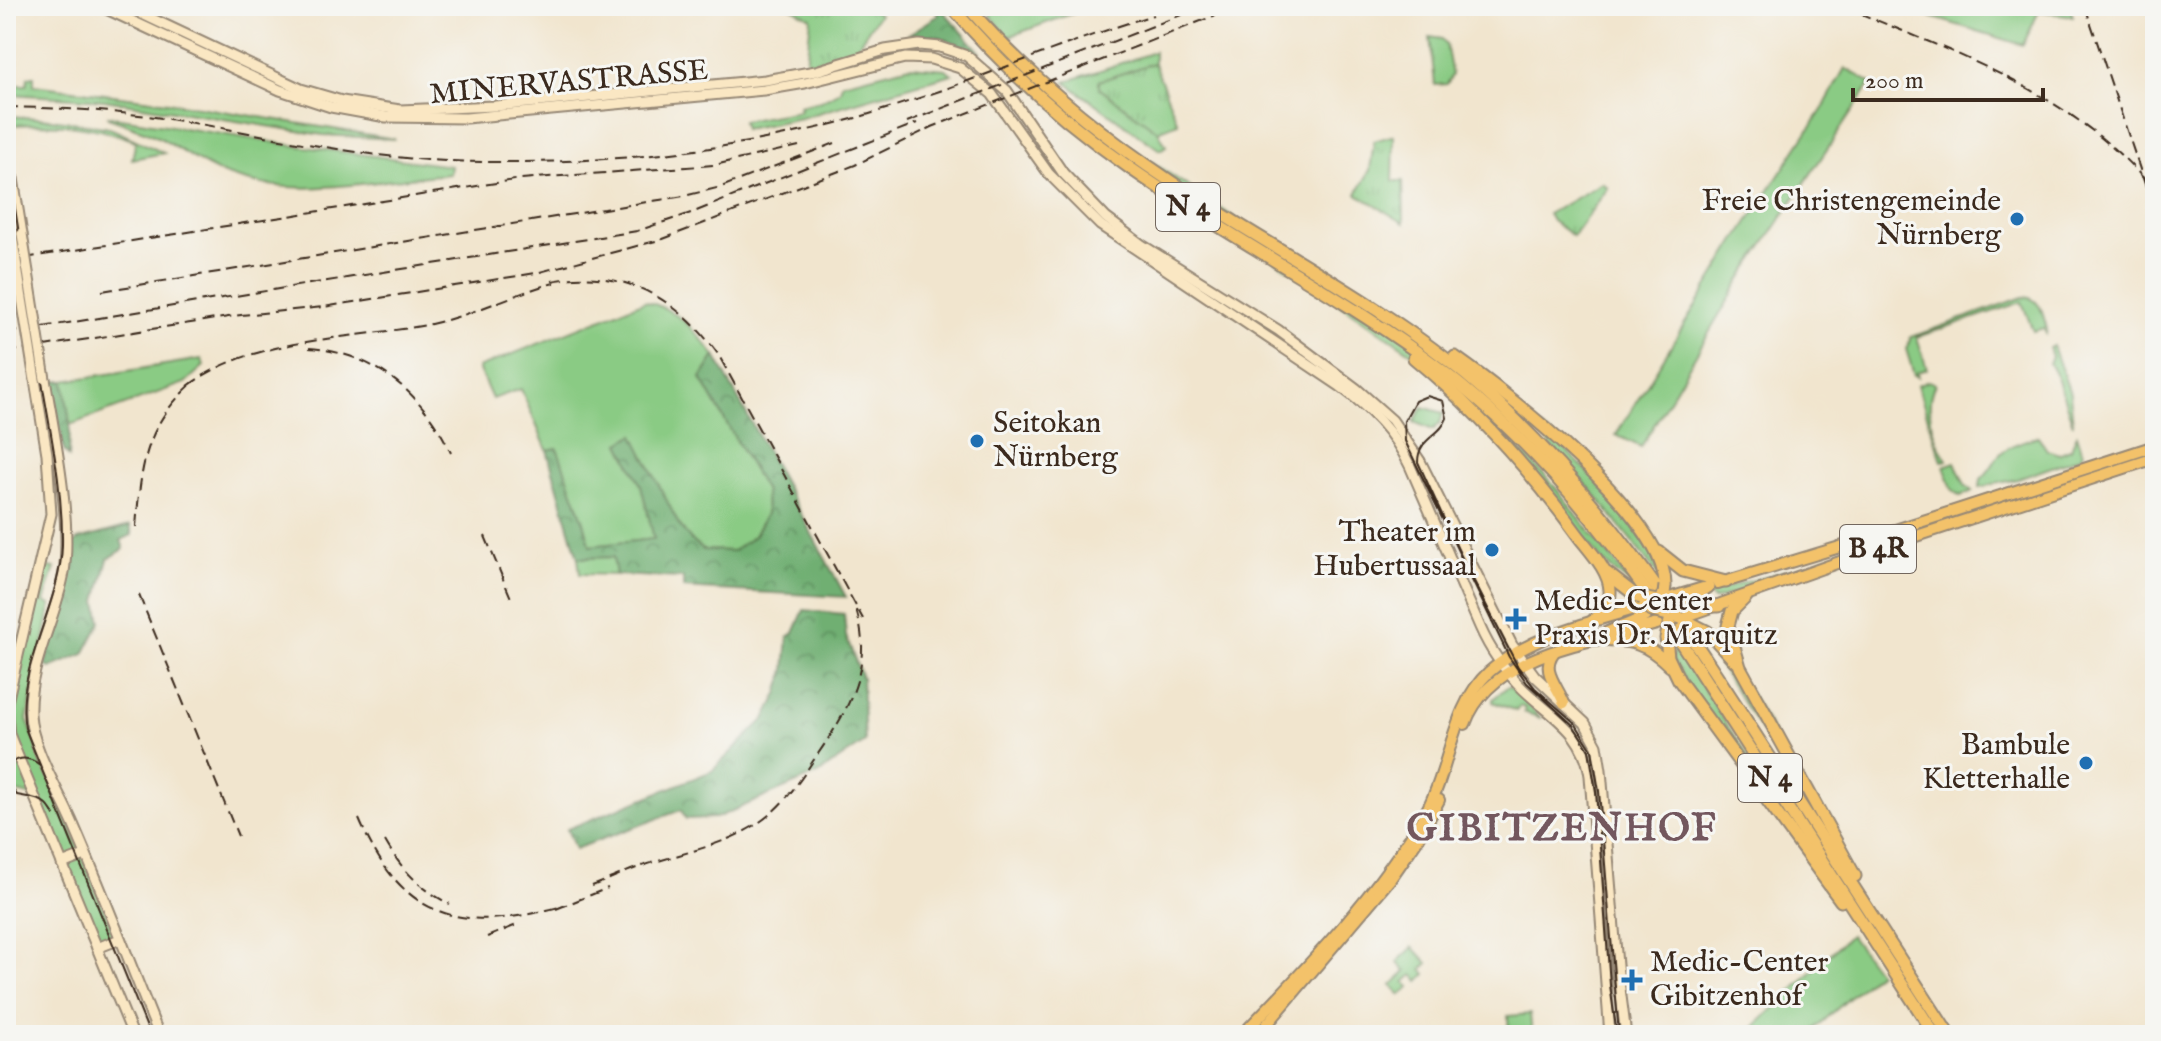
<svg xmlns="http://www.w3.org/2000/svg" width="2161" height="1041" font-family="'IM FELL English',serif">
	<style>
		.green { fill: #8acb84; stroke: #627a51; stroke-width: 2 }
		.forest { fill: url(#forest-crowns); stroke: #556c48; stroke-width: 2 }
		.park { fill: url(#park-tufts); stroke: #627a51; stroke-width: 2 }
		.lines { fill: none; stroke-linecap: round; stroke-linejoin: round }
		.secondary-casing { stroke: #968876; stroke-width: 13 }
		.primary-casing { stroke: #968876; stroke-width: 14 }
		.trunk-casing { stroke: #968876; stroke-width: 15 }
		.secondary { stroke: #fae7c3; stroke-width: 9 }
		.primary { stroke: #f3c26a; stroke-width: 10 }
		.trunk { stroke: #f3c26a; stroke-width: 11 }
		.tram { stroke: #3b2a1e; stroke-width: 2 }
		.rail { stroke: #3b2a1e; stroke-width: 2; stroke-dasharray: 12 6; stroke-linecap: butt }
		.secondary-bridge-casing { stroke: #968876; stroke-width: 13; stroke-linecap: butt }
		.primary-bridge-casing { stroke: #968876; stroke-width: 14; stroke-linecap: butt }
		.trunk-bridge-casing { stroke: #968876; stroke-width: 15; stroke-linecap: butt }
		.secondary-bridge { stroke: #fae7c3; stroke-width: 9 }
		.primary-bridge { stroke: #f3c26a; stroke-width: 10 }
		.trunk-bridge { stroke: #f3c26a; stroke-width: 11 }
		.poi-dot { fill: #1f6fb2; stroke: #f6f6f2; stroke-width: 3 }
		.labels { text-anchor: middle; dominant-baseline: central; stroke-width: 6; stroke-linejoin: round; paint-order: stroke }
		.shield { fill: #f6f6f2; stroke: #73675e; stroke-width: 2 }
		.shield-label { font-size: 28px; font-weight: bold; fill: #3b2a1e }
		.street-label { font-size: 30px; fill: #3b2a1e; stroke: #f6f6f2 }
		.poi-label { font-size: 30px; fill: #3b2a1e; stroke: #f6f6f2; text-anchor: end }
		.district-label { font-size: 38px; font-weight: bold; letter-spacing: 2px; fill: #73575e; stroke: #f6f6f2 }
	</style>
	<defs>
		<pattern id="forest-crowns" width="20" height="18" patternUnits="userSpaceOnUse" patternTransform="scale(2)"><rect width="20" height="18" fill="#6faf72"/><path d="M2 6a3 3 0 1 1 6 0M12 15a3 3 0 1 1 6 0" fill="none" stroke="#5c8f5d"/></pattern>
		<pattern id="park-tufts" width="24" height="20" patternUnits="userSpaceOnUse" patternTransform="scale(2)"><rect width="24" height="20" fill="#8acb84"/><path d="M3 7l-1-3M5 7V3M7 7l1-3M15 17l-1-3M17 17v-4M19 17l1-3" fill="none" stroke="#78ae72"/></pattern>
	</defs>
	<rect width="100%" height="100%" fill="#f6f6f2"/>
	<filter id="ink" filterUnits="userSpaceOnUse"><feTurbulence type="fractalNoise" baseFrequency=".0125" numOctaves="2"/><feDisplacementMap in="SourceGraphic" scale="16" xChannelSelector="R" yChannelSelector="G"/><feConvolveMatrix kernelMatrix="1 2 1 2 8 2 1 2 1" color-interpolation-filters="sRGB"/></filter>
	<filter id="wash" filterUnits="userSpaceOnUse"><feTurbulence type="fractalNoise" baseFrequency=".006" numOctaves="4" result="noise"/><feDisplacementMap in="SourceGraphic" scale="32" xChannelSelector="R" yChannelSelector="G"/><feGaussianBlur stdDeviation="1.8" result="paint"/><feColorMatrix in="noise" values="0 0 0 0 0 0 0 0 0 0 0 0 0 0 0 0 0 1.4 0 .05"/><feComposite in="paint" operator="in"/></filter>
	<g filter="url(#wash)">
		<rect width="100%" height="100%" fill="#f1e5ce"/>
		<g class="green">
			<polygon points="983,6 1093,6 1008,37"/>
			<polygon points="1932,6 2069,6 2073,16 2039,11 2023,45 1931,17"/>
			<polygon points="1430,37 1442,39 1446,44 1452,75 1447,84 1435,85"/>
			<polygon points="1154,52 1154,63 1099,81 1099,88 1158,131 1166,146 1160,150 1065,82"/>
			<polygon points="910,66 946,69 952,74 801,118 744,129 742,121 800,111 799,106 821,101 840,91 842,83"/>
			<polygon points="1845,68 1871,83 1741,279 1641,447 1616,435 1740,234 1822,110"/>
			<polygon points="34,76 34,85 168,102 395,139 323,135 105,100 10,94 9,85 27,85 28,77"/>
			<polygon points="1043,88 1400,330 1493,402 1490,406 1102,143 1038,90"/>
			<path d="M9 116 51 119 110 128 164 153 132 159 136 141C90 124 59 123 10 125Z"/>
			<path d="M108 116 290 145 451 166 450 174C375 179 298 202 224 174 201 165 182 150 160 138 143 130 126 124 108 118Z"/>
			<path d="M2023 297C2041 297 2043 315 2047 329L2046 333 2044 328 2033 331 2022 302 1917 337 1927 369 1917 372 1918 377 1914 375 1906 349 1911 337Z"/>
			<path d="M645 301C677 309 695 330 715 356L701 378 765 491 766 514 754 536 733 551 703 550 690 539 620 443 641 485 655 539 590 546 584 522 557 449 547 450 521 389 492 399 478 368Z"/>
			<polygon points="2053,346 2070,393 2073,424 2057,378 2049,363 2052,357 2049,348"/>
			<polygon points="202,359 204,366 185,383 70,425 64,381"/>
			<path d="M1929 381 1935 384C1923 406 1934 440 1947 460L1942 461 1917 385Z"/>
			<path d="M1500 396 1550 434 1595 479 1653 552 1659 577C1610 511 1560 450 1500 396Z"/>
			<polygon points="1477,408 1547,477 1635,588 1604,563"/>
			<path d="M2077 434 2083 453 2080 457 2018 479 1980 487 1981 479C1989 472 1992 466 1997 458 2006 445 2024 441 2038 436L2047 450 2059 454 2071 448Z"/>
			<polygon points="1955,462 1965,485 1973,491 1960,496 1952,489 1944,466"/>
			<polygon points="2042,487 1997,506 1824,563 1822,559"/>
			<polygon points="614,557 616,575 580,574 578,558"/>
			<polygon points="41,566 55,568 44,602 51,605 27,720 115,936 98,942 37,797 13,791 6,780 6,759 18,751 8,714"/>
			<polygon points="1787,570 1788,572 1785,574 1721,598 1713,600 1709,596 1712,592"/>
			<polygon points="1682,629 1915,989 1911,991 1678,631"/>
			<path d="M1696 630C1743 662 1789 766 1818 818Z"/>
			<polygon points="1673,641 1797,833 1689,687 1673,661"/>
			<polygon points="1507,687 1510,687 1541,718 1524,712 1525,708 1520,706 1516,711 1493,702 1493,699"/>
			<polygon points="1850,935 1878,972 1808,1035 1746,1035"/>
			<polygon points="1530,1014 1532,1035 1509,1035 1508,1016"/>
		</g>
		<g class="forest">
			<polygon points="933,6 939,6 981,53 937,36 909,34 939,15"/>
			<polygon points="715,356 846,597 683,588 683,578 616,575 613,557 578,558 547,450 557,448 584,522 590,546 654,539 641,485 620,443 634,435 679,525 690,539 703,550 733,551 754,536 766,514 765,491 701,378"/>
			<polygon points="52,381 64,381 70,425 69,457 64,451"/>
			<polygon points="130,526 132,535 121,540 124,549 108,559 97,601 101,622 84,654 50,668 45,665 70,572 73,544 78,540"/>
			<polygon points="804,610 844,614 846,636 862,678 865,742 818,774 716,818 686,819 681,810 575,849 567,829 712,771 765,719 778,694 785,670 788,637 794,633"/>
		</g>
		<g class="park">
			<polygon points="789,6 867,6 879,14 856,48 806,64 811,18"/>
			<polygon points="1154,63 1178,123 1158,131 1099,88 1099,81"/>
			<polygon points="1394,135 1393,181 1403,181 1404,223 1357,194 1370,170 1374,141"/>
			<polygon points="1602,183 1608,188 1573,236 1552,221 1548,214"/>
			<polygon points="1423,407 1443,413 1440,423 1433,430 1414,422"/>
			<polygon points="1413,947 1428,963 1422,969 1426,974 1419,981 1413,975 1405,982 1410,987 1401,995 1392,985 1406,972 1397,962"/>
		</g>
	</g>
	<g filter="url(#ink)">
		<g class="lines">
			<g class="secondary-casing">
				<g id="secondary">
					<path d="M100 6 280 90 331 107 386 117 466 118 764 90 805 83 905 58 931 59 960 68 992 94 1049 174 1100 225 1340 386C1370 408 1394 432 1410 466L1480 627C1490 650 1505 671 1523 689 1553 718 1584 731 1590 776L1610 1035"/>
					<polyline points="125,6 301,89 342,101 400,110 495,106 765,80 816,71 885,50 919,45 940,47 967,56 1007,91 1063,173 1106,218 1142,245 1278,330 1357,389 1392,420 1420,461 1512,645 1535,676 1585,723 1597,745 1601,770 1617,965 1626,1035"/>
					<polyline points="6,55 10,6"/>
					<polyline points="6,135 22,234"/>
					<polyline points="6,195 12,236"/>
					<path d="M45 379C54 433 72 519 64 572 56 619 28 665 30 714 31 747 61 795 74 826 104 895 131 966 159 1035"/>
					<polyline points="35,380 47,454 51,514 6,707 9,734 19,759 133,1035"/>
					<polyline points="62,864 85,855"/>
					<polyline points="97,948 120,939"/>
				</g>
			</g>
			<g class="primary-casing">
				<g id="primary">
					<polyline points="1718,584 1886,533 2155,446"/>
					<polyline points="1676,596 1703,588"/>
					<polyline points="1681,618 1868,552 2155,458"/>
					<path d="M1554 652C1540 670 1557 685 1564 703"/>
					<path d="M1465 724C1491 652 1593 642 1657 624"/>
					<path d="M1242 1035C1306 969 1382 890 1427 810 1451 766 1451 707 1489 672 1530 635 1593 622 1644 606"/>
					<polyline points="1258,1035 1391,878 1420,836 1439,800"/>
				</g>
			</g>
			<g class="trunk-casing">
				<g id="trunk">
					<path d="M951 6C1003 67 1064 122 1130 168 1224 234 1326 287 1420 354 1513 421 1590 509 1655 604"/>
					<path d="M967 6C1026 74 1095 131 1170 181 1272 249 1384 304 1478 385 1594 487 1677 613 1760 742 1823 840 1886 937 1949 1035"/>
					<path d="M1455 357C1509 395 1667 518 1665 586"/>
					<path d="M1414 358C1478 411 1531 471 1580 538 1591 552 1610 572 1610 591 1611 603 1600 613 1592 622"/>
					<polyline points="1659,552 1683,571 1726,582"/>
					<polyline points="1607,573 1638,597"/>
					<polyline points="1746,597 1732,611 1728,626 1740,667 1855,876"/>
					<polyline points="1680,606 1719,606"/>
					<polyline points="1680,606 1708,587"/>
					<polyline points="1681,618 1708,632 1735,661"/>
					<polyline points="1667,621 1935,1035"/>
					<polyline points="1666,638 1668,657 1679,680 1841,901"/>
					<path d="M1595 639C1630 641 1644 640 1670 666"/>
					<path d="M1596 639C1613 627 1635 626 1651 611"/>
				</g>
			</g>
			<use href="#secondary" class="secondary"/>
			<use href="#primary" class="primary"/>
			<use href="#trunk" class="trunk"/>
			<g class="tram">
				<path d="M6 154C19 230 30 306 42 382 51 436 63 490 62 545 61 603 14 671 25 728L150 1035"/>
				<path d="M6 772C13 756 27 755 40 765"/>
				<path d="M6 782 17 795C34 799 46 797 54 816"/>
				<path d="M1617 1035 1610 985 1596 792 1589 750 1573 725 1527 683 1509 657 1405 441 1404 421 1415 401 1427 396 1443 401 1447 418C1440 437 1418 438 1418 462L1460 554 1518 667 1535 688 1575 723 1592 750 1599 791 1619 1035"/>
			</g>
			<g class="rail">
				<path d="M1842 6C1954 53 2076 93 2155 192"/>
				<polyline points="2085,6 2155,214"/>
				<path d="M6 107C44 108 83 109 121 113 230 124 338 157 449 161 585 166 725 154 856 118 957 89 1053 46 1153 15"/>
				<polyline points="907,122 1204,6"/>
				<polyline points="6,261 521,179 714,165 799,146"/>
				<path d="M552 281C623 267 676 297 718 354L863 619"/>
				<polyline points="102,291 684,196 721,187 835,143"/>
				<polyline points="6,333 637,231 694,212 917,123"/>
				<path d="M309 348C375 353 424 394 451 453"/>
				<polyline points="6,352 241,315 323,307 536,273 663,239 855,165 932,127 1239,6"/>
				<path d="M188 386C254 336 352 340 431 324 473 315 512 294 554 283"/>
				<path d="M136 527C141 465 145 424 195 381"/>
				<polyline points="485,536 511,598"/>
				<polyline points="6,579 7,579"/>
				<polyline points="139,595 238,836"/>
				<path d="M359 819C403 923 465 934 566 905"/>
				<path d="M385 841C401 869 421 890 450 904"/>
				<path d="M592 886C613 878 633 868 655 862 687 852 722 845 752 827 779 811 796 787 813 761 846 714 875 669 856 610"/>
				<polyline points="556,909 608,888"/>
				<polyline points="487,937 519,924"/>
			</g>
			<g class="secondary-bridge-casing">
				<g id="secondary-bridge">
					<polyline points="22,234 45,379"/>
					<polyline points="12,236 35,380"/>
				</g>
			</g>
			<g class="primary-bridge-casing">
				<polyline id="primary-bridge" points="1644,606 1676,596"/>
			</g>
			<g class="trunk-bridge-casing">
				<g id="trunk-bridge">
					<polyline points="1665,586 1664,594 1651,611 1681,618"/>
					<polyline points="1638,597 1680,606 1673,616"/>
					<polyline points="1666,638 1670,621"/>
				</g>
			</g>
			<use href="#secondary-bridge" class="secondary-bridge"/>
			<use href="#primary-bridge" class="primary-bridge"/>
			<use href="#trunk-bridge" class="trunk-bridge"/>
		</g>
	</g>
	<g class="poi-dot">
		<circle cx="2017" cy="219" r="8"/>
		<circle cx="977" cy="441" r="8"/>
		<circle cx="1492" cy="550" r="8"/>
		<path d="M1512 607h8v8h8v8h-8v8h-8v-8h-8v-8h8z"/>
		<circle cx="2086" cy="763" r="8"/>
		<path d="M1628 968h8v8h8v8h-8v8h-8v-8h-8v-8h8z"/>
	</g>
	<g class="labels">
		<g class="shield">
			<rect x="1156" y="183" width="64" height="48" rx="6"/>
			<rect x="1840" y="525" width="76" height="48" rx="6"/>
			<rect x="1738" y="754" width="64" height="48" rx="6"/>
		</g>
		<g class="shield-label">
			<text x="1188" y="207">N 4</text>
			<text x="1878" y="549">B 4R</text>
			<text x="1770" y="778">N 4</text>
		</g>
		<g class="street-label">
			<text transform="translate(569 83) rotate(-5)">MINERVASTRASSE</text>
		</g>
		<g class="poi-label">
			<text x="2001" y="202">Freie Christengemeinde<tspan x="2001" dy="34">Nürnberg</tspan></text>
			<text x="993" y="424" text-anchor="start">Seitokan<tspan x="993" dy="34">Nürnberg</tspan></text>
			<text x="1476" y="533">Theater im<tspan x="1476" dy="34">Hubertussaal</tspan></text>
			<text x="1534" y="602" text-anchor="start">Medic-Center<tspan x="1534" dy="34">Praxis Dr. Marquitz</tspan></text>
			<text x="2070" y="746">Bambule<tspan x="2070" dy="34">Kletterhalle</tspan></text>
			<text x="1650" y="963" text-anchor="start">Medic-Center<tspan x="1650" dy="34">Gibitzenhof</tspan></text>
		</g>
		<g class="district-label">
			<text x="1562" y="830">GIBITZENHOF</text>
		</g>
	</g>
	<rect width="2161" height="1041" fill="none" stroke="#f6f6f2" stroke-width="32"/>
	<path d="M1853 88v12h190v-12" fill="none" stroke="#3b2a1e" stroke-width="4"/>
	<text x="1865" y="88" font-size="24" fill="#3b2a1e" stroke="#f6f6f2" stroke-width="6" paint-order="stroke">200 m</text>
</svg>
